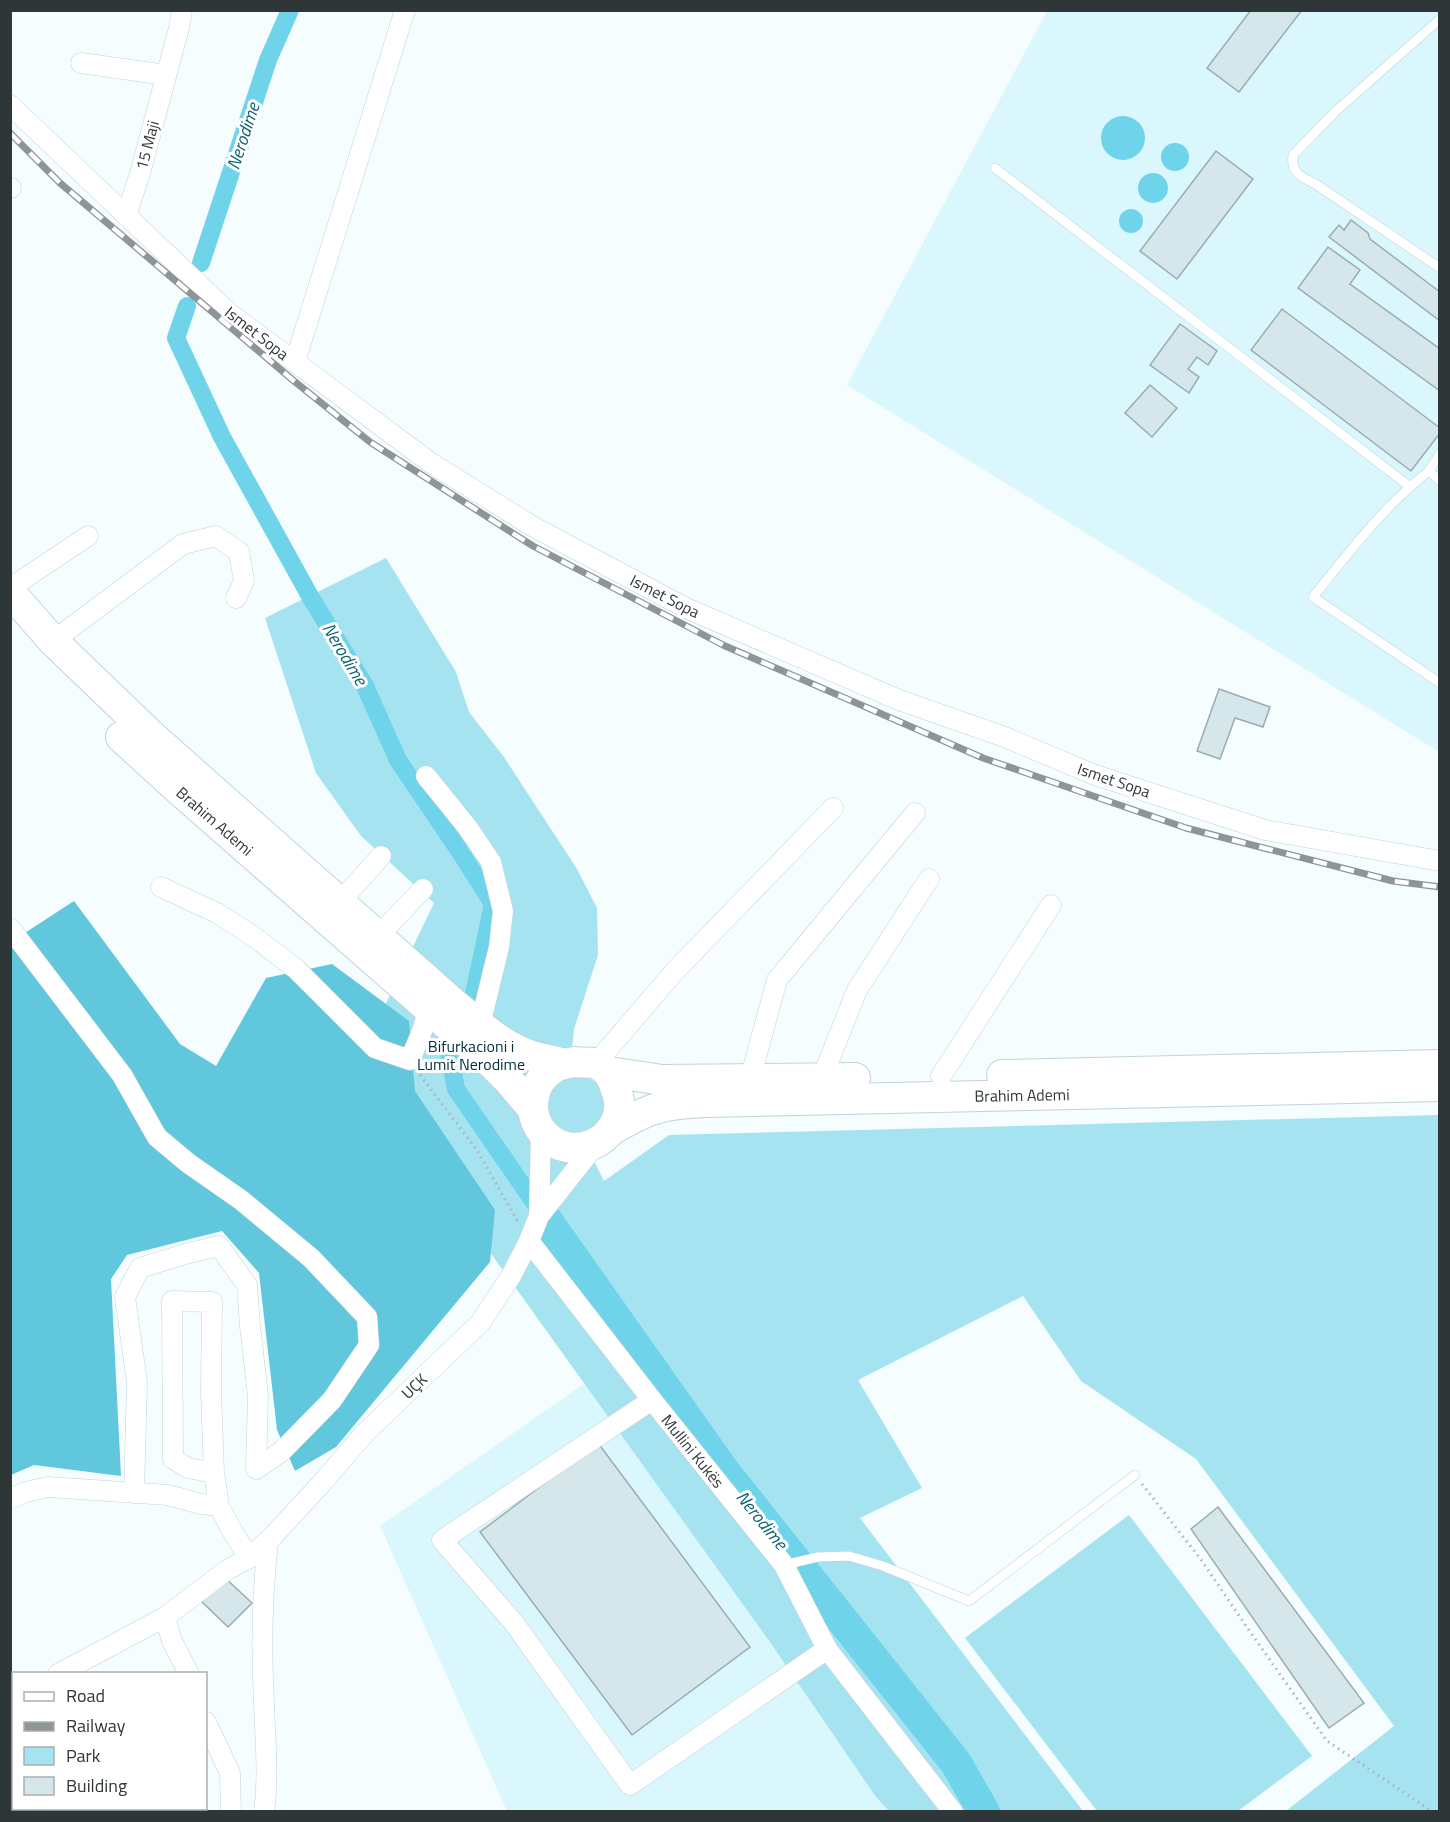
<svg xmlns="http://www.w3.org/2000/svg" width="1450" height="1822" font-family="'Titillium Web',sans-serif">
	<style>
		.built { fill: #dbf7fe }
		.green { fill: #a6e3f1 }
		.forest { fill: #61c7dc }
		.water { fill: #6fd4e9 }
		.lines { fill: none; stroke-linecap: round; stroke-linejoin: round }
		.canal { stroke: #6fd4e9; stroke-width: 18 }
		.river { stroke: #6fd4e9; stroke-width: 32 }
		.building { fill: #d5e7eb; stroke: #9aacb0; stroke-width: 1.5 }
		.service-casing { stroke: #c1d3d7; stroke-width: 10 }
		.minor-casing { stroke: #c1d3d7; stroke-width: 21 }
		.primary-casing { stroke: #c1d3d7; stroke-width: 32 }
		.path { stroke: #abb3b5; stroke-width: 3; stroke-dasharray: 1.5 4.5; stroke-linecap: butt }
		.service { stroke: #fff; stroke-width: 9 }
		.minor { stroke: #fff; stroke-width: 20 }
		.primary { stroke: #fff; stroke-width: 30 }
		.rail-casing { stroke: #8e9597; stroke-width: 7 }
		.rail { stroke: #fff; stroke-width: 4.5; stroke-dasharray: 14; stroke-linecap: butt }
		.labels { text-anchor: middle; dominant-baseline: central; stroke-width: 6; stroke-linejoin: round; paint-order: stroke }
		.street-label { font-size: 16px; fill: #2f3638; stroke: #fff }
		.park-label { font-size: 16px; fill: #00303a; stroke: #fff }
		.water-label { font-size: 18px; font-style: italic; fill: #0a6271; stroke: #fff }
	</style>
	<rect width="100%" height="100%" fill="#f5fdff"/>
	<g class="built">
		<polygon points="1047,11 1439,11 1439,752 847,385"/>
		<polygon points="601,1372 914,1811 507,1811 380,1526"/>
	</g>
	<g class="green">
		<path d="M386 558 456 672 469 712 504 757 577 869 597 908 598 955 574 1029 569 1076C597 1076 598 1081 606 1107L598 1126 581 1135 604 1181 669 1135 1439 1115V1811H1286L1394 1726 1196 1459 1081 1381 1023 1296 858 1380 922 1488 860 1518 1083 1811H889L876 1797 772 1645 367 1081 376 1024 434 903 361 836 316 773 265 618Z"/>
		<polygon points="1129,1515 1312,1756 1238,1811 1097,1811 965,1638"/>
	</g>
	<polygon class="forest" points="74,901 180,1044 216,1066 266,978 332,964 409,1021 415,1091 495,1210 490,1262 336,1447 295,1471 277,1430 259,1273 222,1231 127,1255 111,1279 121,1476 34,1465 11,1475 11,942"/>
	<g class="water">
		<circle cx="1123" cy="138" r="22"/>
		<circle cx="1175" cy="157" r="14"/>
		<circle cx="1153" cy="188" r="15"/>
		<circle cx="1131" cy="221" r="12"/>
	</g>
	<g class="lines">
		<g class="canal">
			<polyline points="201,263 268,60 290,10"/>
			<polyline points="187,306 176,338 222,437 311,598 365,686 398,760 464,858 493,904 472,1003"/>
			<polyline points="448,1047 456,1089 536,1205"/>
		</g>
		<polyline class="river" points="547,1221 723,1470 956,1763 984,1812"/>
	</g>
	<g class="building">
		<polygon points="1251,10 1302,10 1239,92 1207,68"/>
		<polygon points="1216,151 1253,179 1177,279 1140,251"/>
		<polygon points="1351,220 1368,233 1370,239 1440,292 1440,321 1329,237 1339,225 1344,230"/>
		<polygon points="1328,247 1360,270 1350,284 1440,349 1440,391 1298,288"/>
		<polygon points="1282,309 1440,428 1440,433 1411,471 1251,350"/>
		<polygon points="1180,324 1217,351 1208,365 1197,357 1188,369 1199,377 1189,393 1150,365"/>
		<polygon points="1150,385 1177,408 1152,437 1125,413"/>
		<polygon points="1219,689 1270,707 1263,727 1235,718 1220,759 1197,751"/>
		<polygon points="598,1443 750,1647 632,1735 480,1532"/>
		<polygon points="1218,1507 1364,1703 1329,1728 1191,1529"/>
		<polygon points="223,1576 252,1603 228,1627 200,1600"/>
	</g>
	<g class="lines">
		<g class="service-casing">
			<g id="service">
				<path d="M1440 19 1336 111 1293 155C1290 174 1303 177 1317 185L1440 268"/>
				<polyline points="995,168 1409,486"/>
				<polyline points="1440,454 1429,471 1440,481"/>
				<path d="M1429 471C1384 506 1349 552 1313 597L1440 683"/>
				<polyline points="784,1565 818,1557 849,1556 883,1566 969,1601 1135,1475"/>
			</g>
		</g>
		<g class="minor-casing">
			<g id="minor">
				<polyline points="81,63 166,75"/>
				<polyline points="10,105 229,313 431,463 532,526 686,608 899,700 1002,736 1095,775 1265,830 1440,861"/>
				<polyline points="10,188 11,188"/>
				<polyline points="126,215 139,177 179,28 182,10"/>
				<polyline points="295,362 405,10"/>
				<polyline points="10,588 88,536"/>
				<polyline points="53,641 183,544 216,536 239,552 244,581 236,598"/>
				<polyline points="426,776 468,828 491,862 503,911 499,947 480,1025"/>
				<polyline points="161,887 217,913 253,936 296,969 375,1048 410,1060 422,1031 429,1009"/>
				<polyline points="340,902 381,856"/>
				<polyline points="10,928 122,1075 157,1137 188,1163 241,1200 311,1258 367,1317 369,1345 332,1400 282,1451 256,1469 258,1396 250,1326 247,1285 219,1246 185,1254 140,1268 125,1297 137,1382 134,1493"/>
				<polyline points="378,936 423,889"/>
				<polyline points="596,1063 675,971 833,808"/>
				<polyline points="941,1076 1051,905"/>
				<polyline points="822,1078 857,990 929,879"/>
				<polyline points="750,1079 777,980 915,813"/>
				<polyline points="539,1216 541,1132"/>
				<polyline points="529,1241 652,1400 784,1565 827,1649 953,1812"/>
				<polyline points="652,1400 442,1540 514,1623 630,1785 827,1649"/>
				<polyline points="214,1473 188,1468 173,1459 172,1301 212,1302 211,1392 214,1473 219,1506 231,1529 249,1558"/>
				<polyline points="10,1499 26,1492 48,1487 168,1495 201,1504 219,1506"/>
				<polyline points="165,1617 172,1641 189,1674"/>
				<polyline points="58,1674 165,1617 227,1570 249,1558 272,1537 321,1484 366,1432 480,1323 511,1276 529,1241 539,1216 596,1144"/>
				<polyline points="10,1698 14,1696"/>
				<polyline points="206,1722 230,1773 231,1812"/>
				<path d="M264 1812C269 1775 265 1738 264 1702 261 1648 262 1595 268 1542"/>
			</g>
		</g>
		<g class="primary-casing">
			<g id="primary">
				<path d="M10 592 53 641 153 737 452 1002C476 1022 501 1046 532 1056 542 1059 554 1061 564 1064"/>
				<polyline points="121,737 179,790 492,1064 509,1081 533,1109"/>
				<path d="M575 1062C581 1063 588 1062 594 1063 603 1065 609 1073 613 1081 615 1088 619 1095 619 1103 621 1142 572 1163 545 1135 526 1116 530 1082 554 1068 560 1064 568 1063 575 1062Z"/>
				<polyline points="609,1072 662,1080 855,1078"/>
				<polyline points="1002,1075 1440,1065"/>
				<path d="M610 1131C647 1109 661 1104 704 1102L1440 1086"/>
			</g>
		</g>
		<g class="path">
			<polyline points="420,1075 477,1150 518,1222"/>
			<polyline points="1142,1484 1202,1561 1246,1626 1327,1741 1433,1812"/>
		</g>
		<use href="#service" class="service"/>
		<use href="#minor" class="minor"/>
		<use href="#primary" class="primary"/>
		<g class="rail-casing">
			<polyline id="rail" points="10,133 60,183 294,381 370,442 533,546 675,620 723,645 983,758 1186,828 1393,881 1440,887"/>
		</g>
		<use href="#rail" class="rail"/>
	</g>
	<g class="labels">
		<g class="street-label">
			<text transform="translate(147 145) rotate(-75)">15 Maji</text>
			<text transform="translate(257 333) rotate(38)">Ismet Sopa</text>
			<text transform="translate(665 596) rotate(27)">Ismet Sopa</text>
			<text transform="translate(1114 780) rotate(19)">Ismet Sopa</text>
			<text transform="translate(215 821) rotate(41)">Brahim Ademi</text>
			<text transform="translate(1022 1095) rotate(-1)">Brahim Ademi</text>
			<text transform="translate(414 1386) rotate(-44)">UÇK</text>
			<text transform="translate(693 1451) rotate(51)">Mullini Kukës</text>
		</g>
		<g class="park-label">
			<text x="471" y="1046">Bifurkacioni i<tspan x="471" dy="18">Lumit Nerodime</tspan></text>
		</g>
		<g class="water-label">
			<text transform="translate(243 136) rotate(-72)">Nerodime</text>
			<text transform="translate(345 654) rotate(59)">Nerodime</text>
			<text transform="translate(762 1520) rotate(51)">Nerodime</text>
		</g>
	</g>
	<rect width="1450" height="1822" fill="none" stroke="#2f3638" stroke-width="24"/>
	<rect x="12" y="1672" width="195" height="138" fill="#ffffff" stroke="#acafaf" stroke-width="1.5"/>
	<rect x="24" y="1692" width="30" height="9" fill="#ffffff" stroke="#acafaf" stroke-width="1.5"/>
	<text x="66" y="1702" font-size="18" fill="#2f3638">Road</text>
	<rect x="24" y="1722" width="30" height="9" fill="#8e9597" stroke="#acafaf" stroke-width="1.5"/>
	<text x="66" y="1732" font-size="18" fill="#2f3638">Railway</text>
	<rect x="24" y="1747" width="30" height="18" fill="#a6e3f1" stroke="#acafaf" stroke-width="1.5"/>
	<text x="66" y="1762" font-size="18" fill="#2f3638">Park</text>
	<rect x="24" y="1777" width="30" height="18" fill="#d5e7eb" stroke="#acafaf" stroke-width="1.5"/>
	<text x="66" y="1792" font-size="18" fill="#2f3638">Building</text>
</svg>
